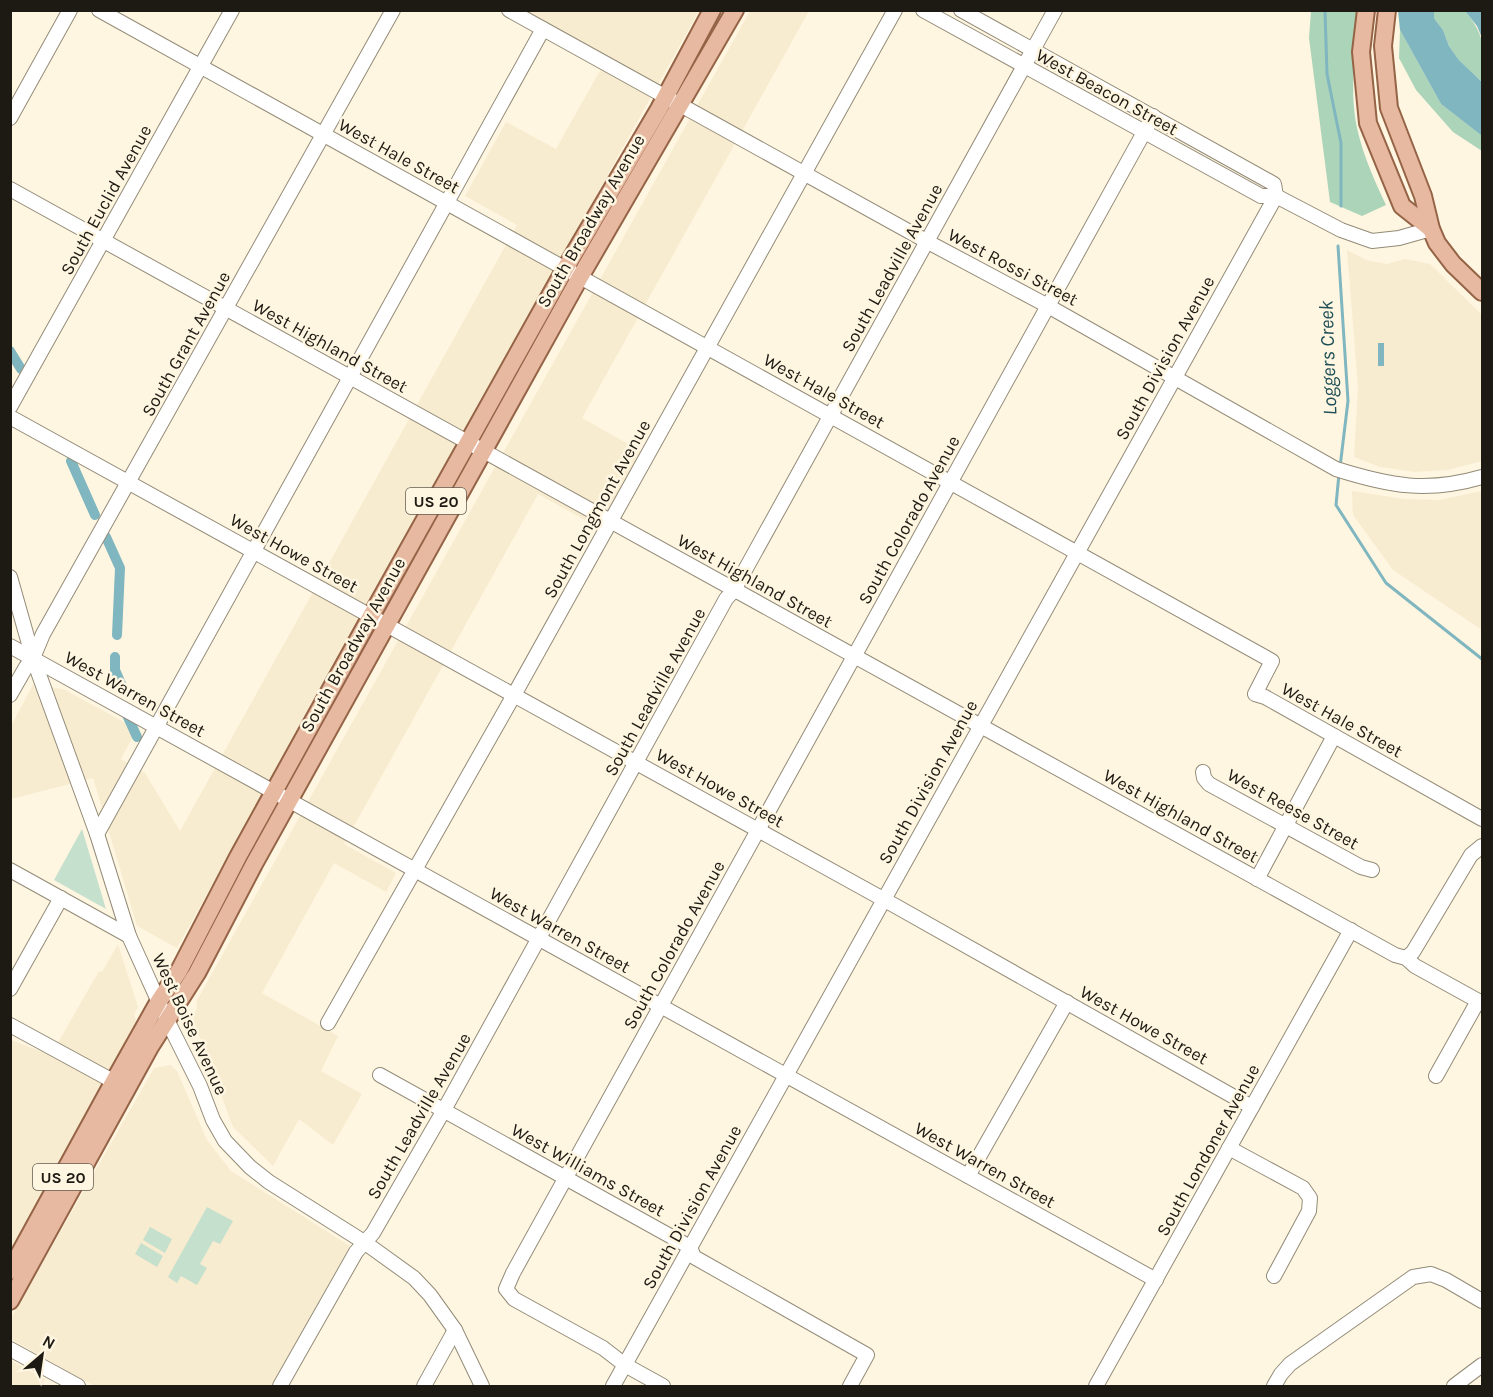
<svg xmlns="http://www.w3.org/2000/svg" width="1493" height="1397" font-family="Karla,sans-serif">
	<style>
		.built { fill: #f8ecd0 }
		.green { fill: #c5e0cd }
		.forest { fill: #abd4b9 }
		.water { fill: #80b6bf }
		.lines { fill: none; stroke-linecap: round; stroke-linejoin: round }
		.stream { stroke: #80b6bf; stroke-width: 3 }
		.canal { stroke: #80b6bf; stroke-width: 10 }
		.minor-casing { stroke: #938b78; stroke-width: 16 }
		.major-casing { stroke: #956346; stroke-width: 20 }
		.minor { stroke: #fff; stroke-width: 14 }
		.major { stroke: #e6b9a0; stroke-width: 16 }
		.labels { text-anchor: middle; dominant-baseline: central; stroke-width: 5; stroke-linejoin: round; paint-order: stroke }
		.shield { fill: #fff6e1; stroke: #615c51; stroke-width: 1.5 }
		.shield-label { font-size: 16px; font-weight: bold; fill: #1d1a13 }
		.street-label { font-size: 18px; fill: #1d1a13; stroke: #fff6e1 }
		.water-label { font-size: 20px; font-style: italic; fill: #1f4f57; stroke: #fff6e1 }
	</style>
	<rect width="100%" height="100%" fill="#fff6e1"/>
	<g class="built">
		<polygon points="524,11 699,11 177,948 137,926 93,778 11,799 11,726 34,683 65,690 137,729 121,759 145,773 180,831 517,225 465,196 506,122 556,149 598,74 610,59"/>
		<polygon points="750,11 809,11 582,418 653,458 612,535 538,494 344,844 396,873 386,892 334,863 262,993 338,1036 321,1071 362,1094 333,1145 299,1119 273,1166 233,1127 193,1019 197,1008 196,1002"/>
		<polygon points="1347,250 1366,260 1387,264 1405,259 1430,264 1482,315 1482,461 1448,470 1415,472 1380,467 1354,457 1358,387"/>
		<polygon points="1352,491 1404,499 1439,500 1482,491 1482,630 1393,570 1353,515"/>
		<polygon points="118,944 138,1007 134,1014 136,1021 11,1252 11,1040 51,1055 99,971 102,972"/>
		<polygon points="171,1065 177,1071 207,1140 231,1171 350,1246 271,1386 94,1386 11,1339 11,1318 154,1068"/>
		<polygon points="10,1360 45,1379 41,1386 11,1386"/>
	</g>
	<g class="green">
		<polygon points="82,829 106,909 54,880"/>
		<polygon points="207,1207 233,1221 220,1244 213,1241 200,1264 207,1268 197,1285 181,1276 177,1283 168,1277"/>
		<polygon points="150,1227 172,1239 165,1253 143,1240"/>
		<polygon points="141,1243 163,1256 157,1267 135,1254"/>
	</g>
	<g class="forest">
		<path d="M1311 11H1359C1357 42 1351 77 1354 108 1357 142 1372 175 1386 205L1362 216 1330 202 1309 38Z"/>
		<path d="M1434 11H1465C1488 39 1482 48 1482 82L1459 60 1449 46 1443 30 1434 18Z"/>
		<polygon points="1400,30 1441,104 1482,136 1482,151 1453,132 1416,90 1399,58"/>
	</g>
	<g class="water">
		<polygon points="1398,11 1434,11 1434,18 1443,30 1449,46 1459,60 1482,82 1482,136 1441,104 1400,30"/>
		<polygon points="1465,11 1482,11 1482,38 1477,26"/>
		<rect x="1378" y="343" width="6" height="23"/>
	</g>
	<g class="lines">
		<g class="stream">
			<polyline points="1325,10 1327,74 1341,143 1341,206"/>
			<polyline points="1338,246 1348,401 1340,467"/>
			<polyline points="1339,474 1336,505 1386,583 1482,659"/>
		</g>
		<g class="canal">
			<polyline points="10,351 21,369"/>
			<polyline points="71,461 95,515"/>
			<polyline points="106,537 120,568 117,635"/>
			<polyline points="115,657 115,670 122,686"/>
			<polyline points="127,715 137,737"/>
		</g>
		<g class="minor-casing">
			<g id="minor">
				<polyline points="99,10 1272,661 1255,694 1265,697 1482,819"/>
				<path d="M509 10 928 242 1048 306 1336 469C1390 486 1427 493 1482 477"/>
				<polyline points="923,10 1261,196 1276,196 1341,230 1372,241 1399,238 1431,229"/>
				<polyline points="961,10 1274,184 1276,196"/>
				<polyline points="10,118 70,10"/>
				<polyline points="10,189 1395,955 1406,958 1415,966 1482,1003"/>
				<polyline points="10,407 232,10"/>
				<polyline points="10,417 892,904 1252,1107"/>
				<polyline points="10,577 33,658 97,834 129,936 167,1020 200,1086 213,1120 225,1141 250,1167 269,1182 364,1242 414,1278 430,1295 455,1330 482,1386"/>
				<polyline points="10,646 1156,1280"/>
				<polyline points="10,695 26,667 33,658 43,634 393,10"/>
				<polyline points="1203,772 1204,778 1209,784 1361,867 1372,870"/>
				<polyline points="97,834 543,29"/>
				<polyline points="10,870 129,936"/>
				<polyline points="1257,879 1334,736"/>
				<polyline points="1406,958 1413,952 1471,855 1482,846"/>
				<polyline points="10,989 61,898"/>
				<polyline points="328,1023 514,695 895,10"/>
				<polyline points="10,1025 122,1086"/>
				<polyline points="380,1075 690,1247 694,1257 867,1355 850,1386"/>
				<polyline points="1436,1076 1478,1001"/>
				<polyline points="1229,1148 1303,1188 1310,1198 1309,1211 1274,1276"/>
				<polyline points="968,1176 1067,1002"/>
				<polyline points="10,1349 78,1386"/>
				<polyline points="280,1386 356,1252 373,1233 444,1110 726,599 734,590 1055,10"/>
				<polyline points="424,1386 455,1330"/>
				<polyline points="613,1386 1276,196"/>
				<polyline points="663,1386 625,1365 603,1348 514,1299 506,1289 513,1273 1153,116"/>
				<polyline points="1096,1386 1351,930"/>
				<polyline points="1274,1386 1281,1374 1290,1364 1413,1277 1431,1274 1446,1280 1482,1301"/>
				<polyline points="1454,1386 1482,1365"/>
			</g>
		</g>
		<g class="major-casing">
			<g id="major">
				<polyline points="1366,10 1361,52 1368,123 1402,206 1431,229"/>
				<polyline points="1387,10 1383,46 1389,108 1423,196 1431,229 1437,243 1453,264 1482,292"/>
				<polyline points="10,1271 114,1081 159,1001 179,971 238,857 371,616 565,269 659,109 712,10"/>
				<polyline points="10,1301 150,1047 197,973 254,864 580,277 735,10"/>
			</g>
		</g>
		<use href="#minor" class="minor"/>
		<use href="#major" class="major"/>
	</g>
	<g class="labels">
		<g class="shield">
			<rect x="406" y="488" width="60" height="26" rx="4.5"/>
			<rect x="33" y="1164" width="60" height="26" rx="4.5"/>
		</g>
		<g class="shield-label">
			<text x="436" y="501">US 20</text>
			<text x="63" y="1177">US 20</text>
		</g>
		<g class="street-label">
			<text transform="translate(1107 92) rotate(29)">West Beacon Street</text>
			<text transform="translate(399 156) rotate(29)">West Hale Street</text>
			<text transform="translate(106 200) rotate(-61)">South Euclid Avenue</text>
			<text transform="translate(591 221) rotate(-60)">South Broadway Avenue</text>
			<text transform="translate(1013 267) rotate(28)">West Rossi Street</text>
			<text transform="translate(892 268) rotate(-61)">South Leadville Avenue</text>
			<text transform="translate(186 344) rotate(-61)">South Grant Avenue</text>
			<text transform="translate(330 346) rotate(29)">West Highland Street</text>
			<text transform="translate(1165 358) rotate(-61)">South Division Avenue</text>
			<text transform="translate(824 391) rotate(29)">West Hale Street</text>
			<text transform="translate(597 509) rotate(-61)">South Longmont Avenue</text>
			<text transform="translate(909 520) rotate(-61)">South Colorado Avenue</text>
			<text transform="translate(294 553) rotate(29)">West Howe Street</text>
			<text transform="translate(755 581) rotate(29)">West Highland Street</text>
			<text transform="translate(353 645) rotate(-61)">South Broadway Avenue</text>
			<text transform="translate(655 692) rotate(-61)">South Leadville Avenue</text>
			<text transform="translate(135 694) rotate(29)">West Warren Street</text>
			<text transform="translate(1342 720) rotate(29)">West Hale Street</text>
			<text transform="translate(928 782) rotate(-61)">South Division Avenue</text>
			<text transform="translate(720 788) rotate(29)">West Howe Street</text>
			<text transform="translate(1293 809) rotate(29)">West Reese Street</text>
			<text transform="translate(1181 816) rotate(29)">West Highland Street</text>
			<text transform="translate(560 930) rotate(29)">West Warren Street</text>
			<text transform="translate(674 945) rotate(-61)">South Colorado Avenue</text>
			<text transform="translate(190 1024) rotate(65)">West Boise Avenue</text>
			<text transform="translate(1144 1025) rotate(29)">West Howe Street</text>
			<text transform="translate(419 1116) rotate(-60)">South Leadville Avenue</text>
			<text transform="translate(1208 1150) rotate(-61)">South Londoner Avenue</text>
			<text transform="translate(985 1165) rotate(29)">West Warren Street</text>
			<text transform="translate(588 1170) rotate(29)">West Williams Street</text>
			<text transform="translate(692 1207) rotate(-61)">South Division Avenue</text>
		</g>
		<g class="water-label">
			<text transform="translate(1328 358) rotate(-92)">Loggers Creek</text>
		</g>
	</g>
	<rect width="1493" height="1397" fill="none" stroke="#1d1a13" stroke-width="24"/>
	<g transform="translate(42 1355) rotate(29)" stroke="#fff6e1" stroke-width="4.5" paint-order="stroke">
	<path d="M0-4.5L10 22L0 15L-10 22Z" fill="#1d1a13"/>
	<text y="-9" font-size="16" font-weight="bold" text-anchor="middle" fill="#1d1a13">N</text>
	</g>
</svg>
